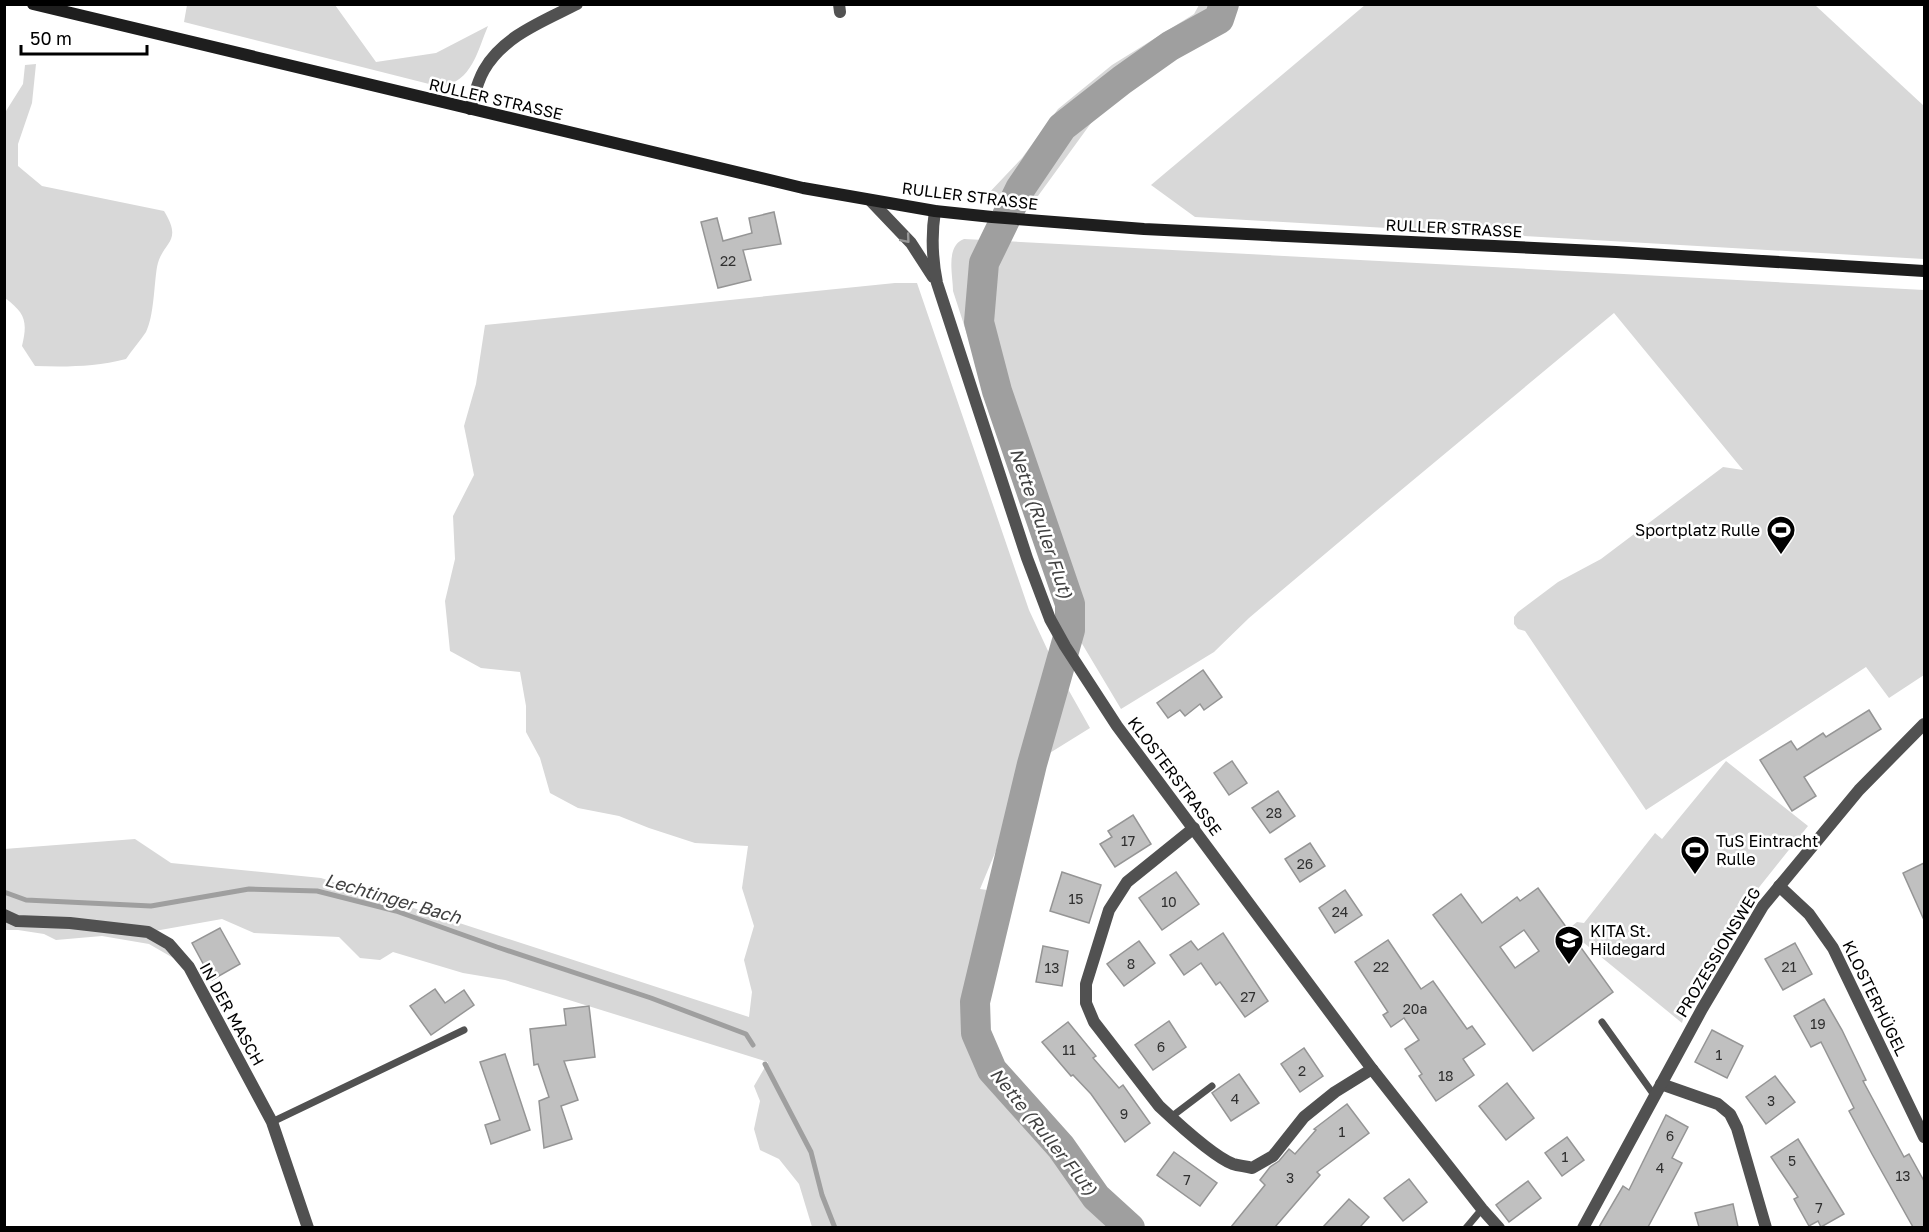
<svg xmlns="http://www.w3.org/2000/svg" width="1929" height="1232" font-family="'Golos Text',sans-serif">
	<style>
		.green { fill: #d8d8d8 }
		.lines { fill: none; stroke-linecap: round; stroke-linejoin: round }
		.stream { stroke: #9f9f9f; stroke-width: 5 }
		.river { stroke: #9f9f9f; stroke-width: 30 }
		.building { fill: #c0c0c0; stroke: #959595; stroke-width: 1.5; fill-rule: evenodd }
		.lane { stroke: #515151; stroke-width: 7 }
		.street { stroke: #515151; stroke-width: 12 }
		.secondary { stroke: #1e1e1e; stroke-width: 12 }
		.oneway { stroke: #979797 }
		.labels { text-anchor: middle; dominant-baseline: central; stroke-width: 5; stroke-linejoin: round; paint-order: stroke }
		.number-label { font-size: 14px; fill: #303030 }
		.street-label { font-size: 16px; fill: #000; stroke: #fff }
		.poi-label { font-size: 16px; fill: #000; stroke: #fff; text-anchor: start }
		.water-label { font-size: 18px; font-style: italic; fill: #404040; stroke: #fff }
	</style>
	<rect width="100%" height="100%" fill="#fff"/>
	<g class="green">
		<path d="M187 5H335L376 62 436 53 488 26C477 52 472 81 441 87L184 22Z"/>
		<polygon points="1199,5 1224,5 1219,19 1193,41 1151,71 1110,97 1038,196 986,196 1022,158 1058,109 1112,65 1194,14"/>
		<polygon points="1365,5 1815,5 1924,106 1924,259 1195,217 1151,185"/>
		<path d="M36 64 32 103 18 144V166L42 186 164 211C184 243 162 241 157 267 154 285 154 316 146 332 140 341 132 350 126 359 95 367 66 367 35 366L22 346C28 321 25 313 5 298V120L6 111 23 84 25 65Z"/>
		<path d="M964 239 1924 290V675L1889 698 1866 667 1646 810 1525 631 1518 629 1514 624V617L1518 612 1558 582 1601 559 1723 467 1743 470 1614 313 1376 511 1249 618 1214 652 1121 709 1050 590 953 291C953 275 945 246 964 239Z"/>
		<polygon points="895,283 917,283 1029,610 1055,666 1090,728 1032,764 980,889 1002,892 975,1002 976,1033 992,1070 1061,1147 1095,1212 1108,1227 812,1227 799,1184 779,1159 760,1150 754,1129 760,1101 754,1086 768,1062 505,980 463,973 393,952 380,960 360,958 339,937 254,933 222,919 149,932 189,967 149,944 102,936 56,940 44,934 18,930 5,930 4,849 135,839 171,863 321,878 749,1017 752,992 744,960 754,926 742,888 748,846 695,843 649,828 619,816 578,808 550,793 540,758 526,732 526,706 520,672 481,668 450,651 445,601 455,559 453,516 474,475 464,426 476,384 485,325"/>
		<polygon points="1726,761 1808,826 1737,915 1692,1002 1684,1015 1682,1023 1573,934 1572,926 1577,922 1584,923 1655,833 1662,839"/>
	</g>
	<g class="lines">
		<g class="stream">
			<polyline points="4,892 26,900 151,906 249,889 317,891 396,911 497,947 651,998 746,1034 753,1045"/>
			<polyline points="765,1064 811,1152 822,1195 835,1228"/>
		</g>
		<polyline class="river" points="1130,1228 1096,1197 1061,1147 992,1070 976,1033 975,1002 1032,764 1070,630 1070,604 997,391 979,322 984,263 1020,189 1062,127 1122,80 1170,46 1219,19 1224,4"/>
	</g>
	<g class="building">
		<polygon points="774,212 781,244 743,250 751,280 718,288 701,222 717,218 723,241 752,233 749,218"/>
		<polygon points="1203,670 1222,697 1204,710 1200,704 1185,716 1180,710 1168,718 1157,703"/>
		<polygon points="1869,710 1881,729 1804,777 1816,796 1792,811 1760,760 1791,741 1797,750 1823,733 1826,737"/>
		<polygon points="1232,761 1247,783 1229,795 1214,773"/>
		<polygon points="1278,791 1295,816 1270,833 1252,808"/>
		<polygon points="1133,815 1151,844 1115,867 1100,844 1112,837 1108,831"/>
		<polygon points="1310,843 1325,866 1300,882 1285,859"/>
		<polygon points="1924,863 1924,920 1903,873"/>
		<polygon points="1062,872 1101,885 1089,923 1050,911"/>
		<polygon points="1176,872 1199,904 1162,930 1139,898"/>
		<path d="M1538 888 1613 992 1533 1051 1433 915 1461 894 1482 923 1517 897 1520 901ZM1524 930 1539 951 1515 968 1500 947Z"/>
		<polygon points="1345,890 1362,915 1335,933 1319,908"/>
		<polygon points="220,928 240,964 212,980 192,943"/>
		<polygon points="1223,933 1268,1001 1245,1017 1220,982 1216,985 1201,963 1184,975 1170,955 1191,941 1198,950"/>
		<polygon points="1388,940 1421,989 1433,981 1467,1029 1472,1026 1485,1044 1463,1059 1474,1075 1436,1101 1419,1076 1422,1074 1405,1049 1419,1040 1404,1018 1391,1027 1383,1015 1388,1012 1355,962"/>
		<polygon points="1139,941 1155,963 1124,986 1107,964"/>
		<polygon points="1795,943 1812,974 1783,990 1765,959"/>
		<polygon points="1043,946 1068,951 1062,986 1036,982"/>
		<polygon points="435,989 445,1003 464,990 474,1005 431,1035 410,1006"/>
		<polygon points="1824,999 1842,1030 1866,1080 1863,1081 1904,1157 1909,1154 1924,1181 1924,1227 1913,1227 1872,1154 1849,1111 1854,1108 1821,1042 1811,1047 1794,1016"/>
		<polygon points="589,1006 595,1057 564,1061 578,1100 561,1106 572,1139 544,1148 539,1101 549,1097 538,1064 534,1065 530,1029 566,1025 564,1009"/>
		<polygon points="1169,1021 1186,1047 1153,1070 1135,1045"/>
		<polygon points="1068,1022 1096,1056 1093,1058 1119,1088 1123,1085 1150,1123 1125,1142 1091,1094 1073,1075 1071,1076 1042,1042"/>
		<polygon points="1712,1030 1743,1046 1727,1078 1695,1062"/>
		<polygon points="1304,1048 1323,1076 1300,1092 1281,1064"/>
		<polygon points="505,1054 530,1130 491,1144 485,1125 500,1120 480,1062"/>
		<polygon points="1239,1074 1259,1103 1231,1121 1212,1093"/>
		<polygon points="1775,1076 1795,1102 1766,1124 1746,1097"/>
		<polygon points="1507,1083 1534,1118 1506,1140 1479,1106"/>
		<polygon points="1347,1104 1369,1133 1317,1172 1320,1175 1275,1227 1231,1227 1265,1185 1260,1180 1270,1167 1279,1161 1289,1149 1295,1154 1316,1130 1314,1129"/>
		<polygon points="1666,1115 1688,1127 1672,1158 1682,1163 1648,1227 1599,1227 1623,1186 1629,1190"/>
		<polygon points="1567,1137 1584,1160 1562,1176 1545,1153"/>
		<polygon points="1798,1139 1844,1214 1821,1227 1818,1221 1809,1226 1794,1199 1798,1197 1771,1157"/>
		<polygon points="1174,1152 1217,1183 1200,1206 1157,1175"/>
		<polygon points="1409,1179 1427,1202 1403,1221 1384,1198"/>
		<polygon points="1528,1181 1541,1198 1509,1222 1496,1205"/>
		<polygon points="1349,1199 1369,1217 1360,1227 1323,1227"/>
		<polygon points="1733,1204 1738,1227 1699,1227 1695,1213"/>
	</g>
	<g class="lines">
		<g class="lane">
			<polyline points="1602,1022 1654,1095"/>
			<polyline points="1171,1117 1212,1086"/>
			<polyline points="272,1122 464,1030"/>
			<polyline points="1466,1228 1482,1209"/>
		</g>
		<g class="street">
			<polyline points="839,4 840,12"/>
			<path d="M470 109C474 97 477 82 484 70 503 36 544 21 577 4"/>
			<polyline points="870,200 911,243 933,277"/>
			<path d="M935 211C931 236 932 258 937 283L1027 558 1050 619 1065 646 1117 726 1372 1069 1482 1209 1499 1228"/>
			<path d="M1194 828 1127 882 1109 910 1086 984V1003L1094 1022 1159 1106C1175 1121 1214 1157 1233 1164 1239 1166 1246 1166 1252 1168L1273 1156 1304 1117 1335 1092 1372 1069"/>
			<polyline points="1779,886 1809,914 1833,948 1924,1137"/>
			<polyline points="4,915 17,921 70,923 148,932 169,944 189,967 272,1122 308,1228"/>
			<polyline points="1661,1084 1718,1104 1730,1114 1737,1128 1766,1228"/>
			<polyline points="1583,1228 1702,1009 1763,906 1859,790 1924,724"/>
		</g>
		<polyline class="secondary" points="33,4 803,188 935,211 992,217 1144,229 1616,252 1924,271"/>
	</g>
	<defs><path id="oneway-chevron" d="M-2-3.5L2.5 0L-2 3.5" fill="none" stroke-width="1.6" stroke-linecap="round" stroke-linejoin="round" transform="scale(1.5)"/></defs>
	<use class="oneway" href="#oneway-chevron" transform="translate(906 239) rotate(50)"/>
	<defs>
		<g id="stadium-pin" transform="scale(1.5)"><path d="M0 17L-7.5 6A9.5 9.5 0 1 1 7.5 6Z" fill="#000" stroke="#fff"/><path d="M0-5a6.5 5 0 1 0 0 10a6.5 5 0 1 0 0-10ZM-3.5-1.8h7v3.6h-7Z" fill="#fff"/></g>
		<g id="school-pin" transform="scale(1.5)"><path d="M0 17L-7.5 6A9.5 9.5 0 1 1 7.5 6Z" fill="#000" stroke="#fff"/><path d="M0-5L7-2L0 1L-7-2ZM-4 1L0 2.5L4 1V4Q0 6-4 4Z" fill="#fff"/></g>
	</defs>
	<g fill-rule="evenodd">
		<use href="#stadium-pin" x="1781" y="530"/>
		<use href="#stadium-pin" x="1695" y="850"/>
		<use href="#school-pin" x="1569" y="940"/>
	</g>
	<g class="labels">
		<g class="number-label">
			<text x="728" y="260">22</text>
			<text x="1274" y="812">28</text>
			<text x="1128" y="840">17</text>
			<text x="1305" y="863">26</text>
			<text x="1076" y="898">15</text>
			<text x="1169" y="901">10</text>
			<text x="1340" y="911">24</text>
			<text x="1131" y="963">8</text>
			<text x="1381" y="966">22</text>
			<text x="1789" y="966">21</text>
			<text x="1052" y="967">13</text>
			<text x="1248" y="996">27</text>
			<text x="1415" y="1008">20a</text>
			<text x="1818" y="1023">19</text>
			<text x="1161" y="1046">6</text>
			<text x="1069" y="1049">11</text>
			<text x="1719" y="1054">1</text>
			<text x="1302" y="1070">2</text>
			<text x="1446" y="1075">18</text>
			<text x="1235" y="1098">4</text>
			<text x="1771" y="1100">3</text>
			<text x="1124" y="1113">9</text>
			<text x="1342" y="1131">1</text>
			<text x="1670" y="1135">6</text>
			<text x="1565" y="1156">1</text>
			<text x="1792" y="1160">5</text>
			<text x="1660" y="1167">4</text>
			<text x="1903" y="1175">13</text>
			<text x="1290" y="1177">3</text>
			<text x="1187" y="1179">7</text>
			<text x="1819" y="1207">7</text>
		</g>
		<g class="street-label">
			<text transform="translate(496 99) rotate(13)">RULLER STRASSE</text>
			<text transform="translate(970 196) rotate(7)">RULLER STRASSE</text>
			<text transform="translate(1454 228) rotate(3)">RULLER STRASSE</text>
			<text transform="translate(1175 776) rotate(53)">KLOSTERSTRASSE</text>
			<text transform="translate(1718 952) rotate(-59)">PROZESSIONSWEG</text>
			<text transform="translate(1875 998) rotate(64)">KLOSTERHÜGEL</text>
			<text transform="translate(232 1014) rotate(61)">IN DER MASCH</text>
		</g>
		<g class="poi-label">
			<text x="1760" y="530" text-anchor="end">Sportplatz Rulle</text>
			<text x="1716" y="841">TuS Eintracht<tspan x="1716" dy="18">Rulle</tspan></text>
			<text x="1590" y="931">KITA St.<tspan x="1590" dy="18">Hildegard</tspan></text>
		</g>
		<g class="water-label">
			<text transform="translate(1042 523) rotate(71)">Nette (Ruller Flut)</text>
			<text transform="translate(393 898) rotate(16)">Lechtinger Bach</text>
			<text transform="translate(1044 1131) rotate(51)">Nette (Ruller Flut)</text>
		</g>
	</g>
	<rect width="1929" height="1232" fill="none" stroke="#000000" stroke-width="12"/>
	<path d="M21 45v9h126v-9" fill="none" stroke="#000000" stroke-width="3"/>
	<text x="30" y="45" font-size="18" fill="#000000" stroke="#ffffff" stroke-width="4.5" paint-order="stroke">50 m</text>
</svg>
